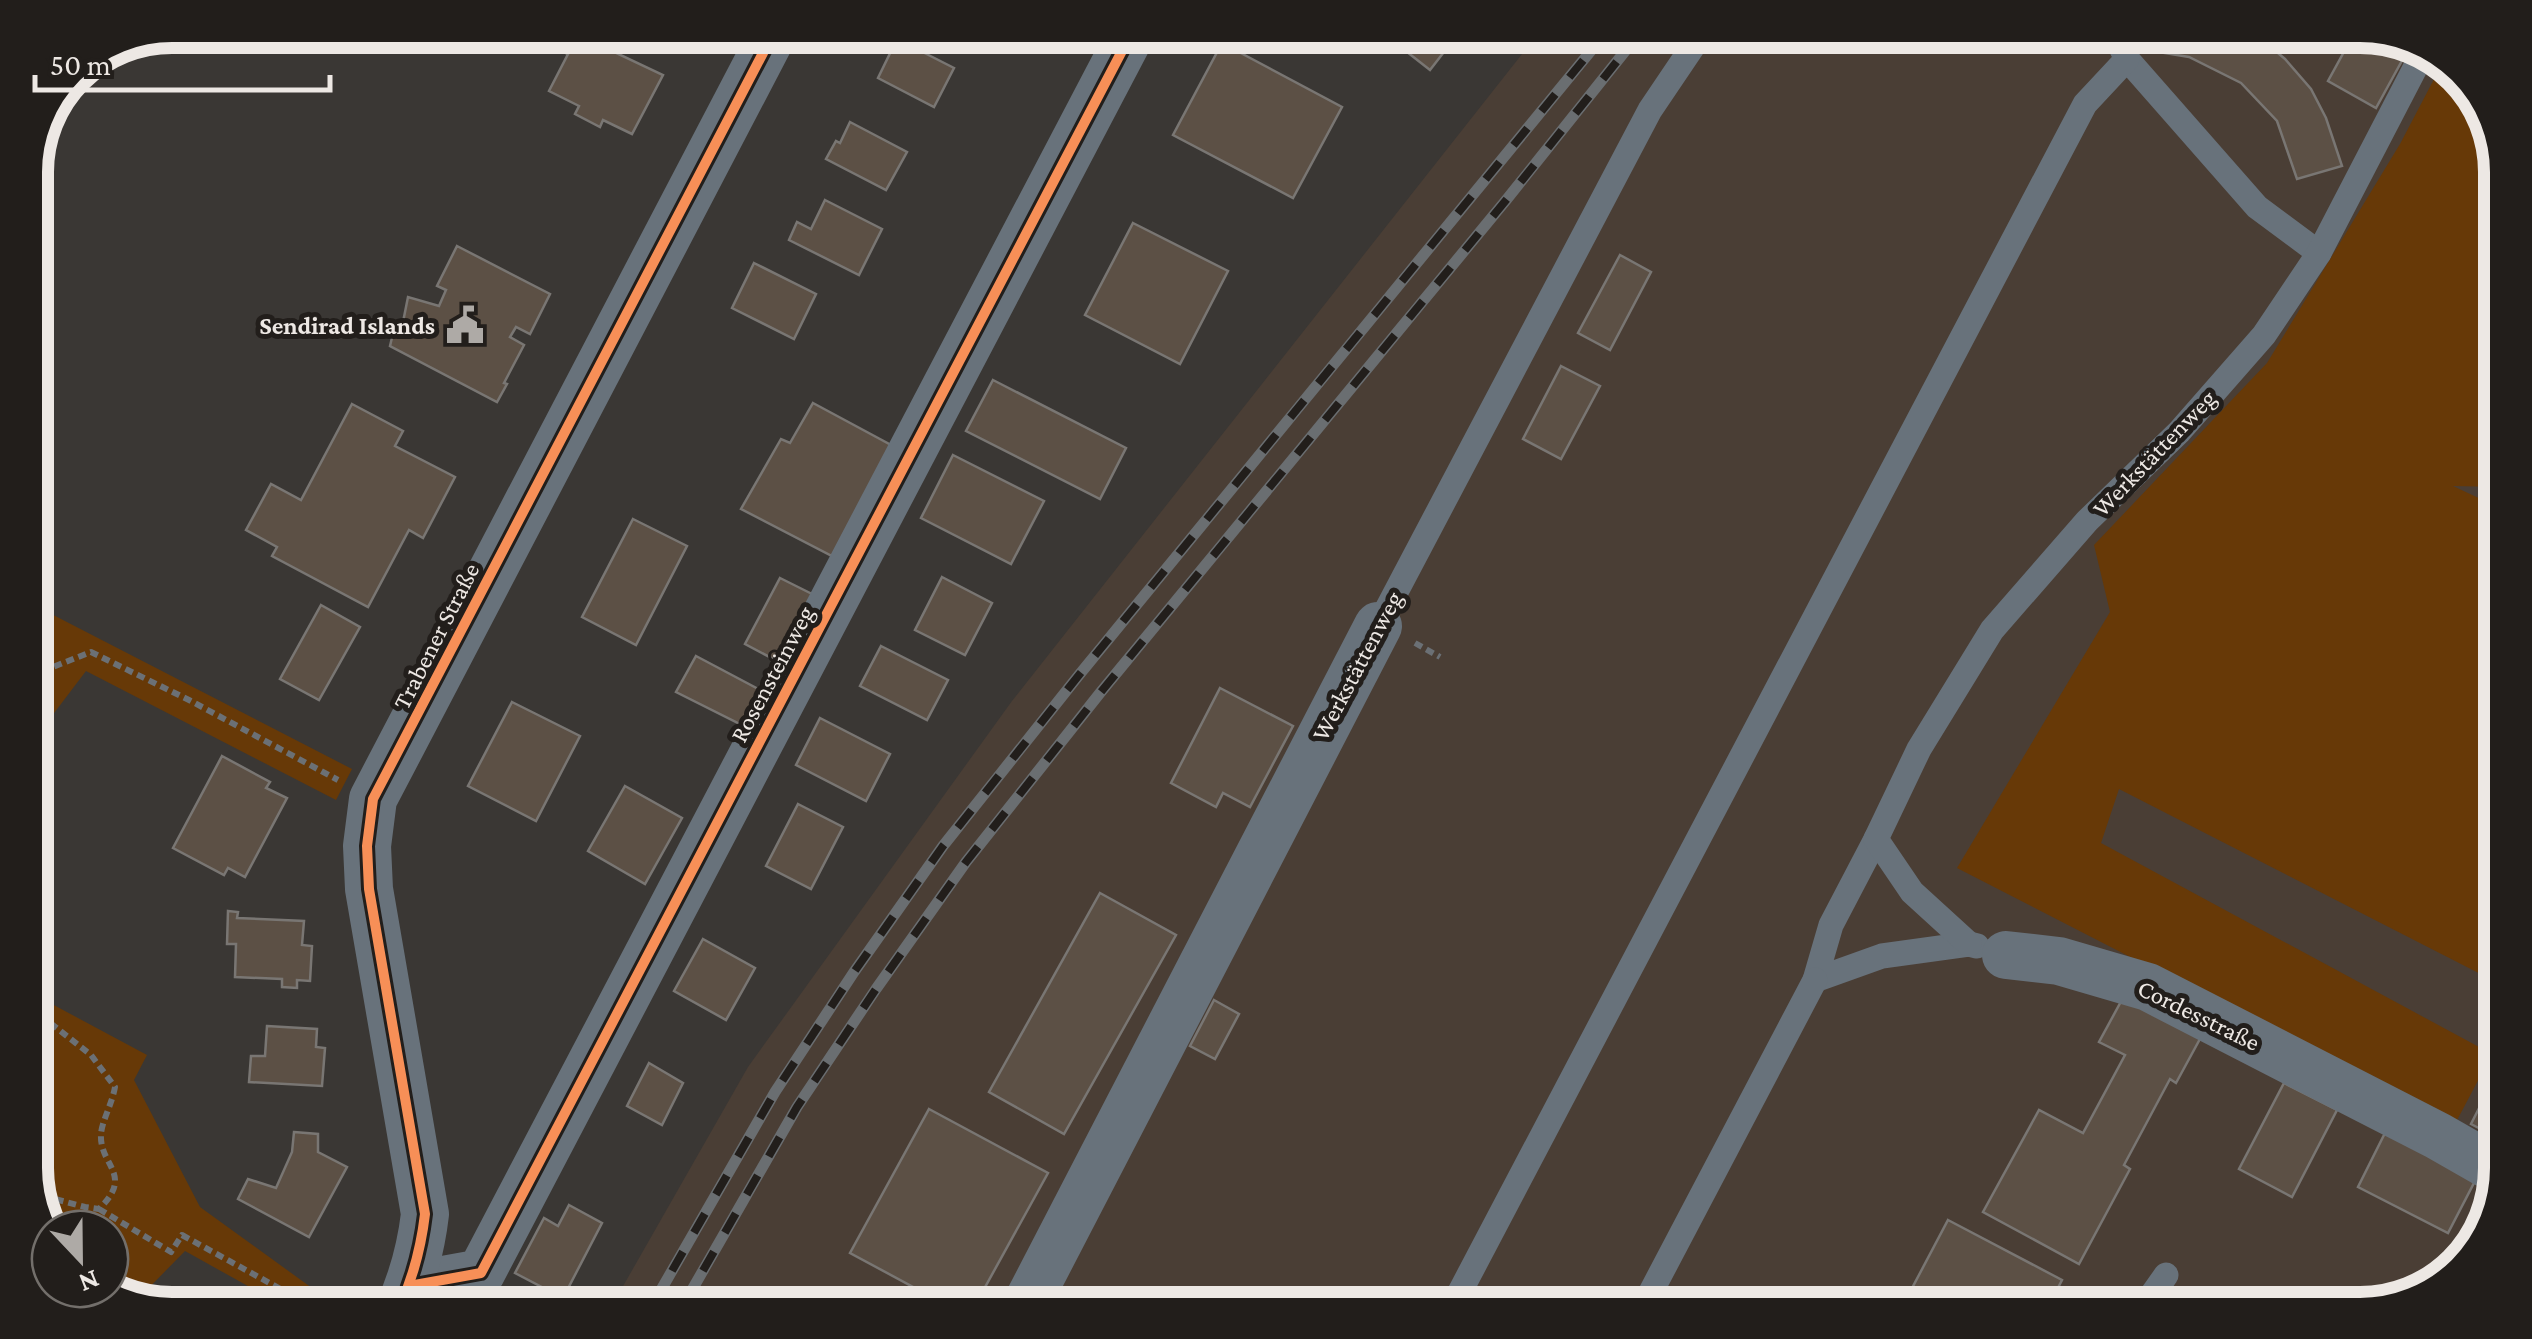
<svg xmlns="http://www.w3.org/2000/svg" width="2532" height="1339" font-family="'Crimson Pro',serif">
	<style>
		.built { fill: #4a3e35 }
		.green { fill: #673907 }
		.building { fill: #5c5045; stroke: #797673; stroke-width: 2.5 }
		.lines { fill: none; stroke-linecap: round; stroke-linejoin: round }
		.path { stroke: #6b7075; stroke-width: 6; stroke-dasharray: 8 5; stroke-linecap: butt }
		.lane { stroke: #68727b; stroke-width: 25 }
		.street { stroke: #68727b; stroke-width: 48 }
		.rail-casing { stroke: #6a6e71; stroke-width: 11 }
		.rail { stroke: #221e1b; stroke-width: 8; stroke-dasharray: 22; stroke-linecap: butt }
		.cycleway-casing { stroke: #221e1b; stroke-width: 16 }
		.cycleway { stroke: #f78f57; stroke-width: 10 }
		.labels { text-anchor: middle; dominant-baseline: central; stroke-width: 10; stroke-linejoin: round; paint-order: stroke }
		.poi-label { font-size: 25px; font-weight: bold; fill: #ede8e4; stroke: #221e1b; text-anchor: end }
		.street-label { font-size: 25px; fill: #ede8e4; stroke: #221e1b }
		.rim { fill: none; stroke: #ede8e4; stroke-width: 12 }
	</style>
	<rect width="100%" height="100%" fill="#3a3734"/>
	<polygon class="built" points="1541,30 2360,30 2423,45 2478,94 2502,163 2502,1167 2487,1230 2432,1290 2361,1309 610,1309 748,1067 1012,701"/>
	<g class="green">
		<polygon points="2443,62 2478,94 2502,163 2502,487 2453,486 2502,509 2502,985 2119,789 2101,843 2492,1054 2455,1124 1957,868 2110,612 2094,545 2267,363 2400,144"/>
		<polygon points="30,603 352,769 336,800 86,671 45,725 45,801 30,794"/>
		<polygon points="30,894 51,905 50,1003 147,1055 134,1080 200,1207 341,1309 289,1309 185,1251 136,1301 109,1294 103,1289 110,1289 110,1229 50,1229 50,1235 30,1177"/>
	</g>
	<g class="building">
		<polygon points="547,30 626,30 614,52 663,75 632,134 603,120 600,127 575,114 579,106 549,91 568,54 542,42"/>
		<polygon points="970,30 1018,30 1008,49"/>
		<polygon points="1379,30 1461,30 1430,70"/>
		<polygon points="2134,30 2247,30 2258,36 2285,59 2311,89 2326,118 2342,166 2297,179 2277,121 2241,83 2189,57 2134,48"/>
		<polygon points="2356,30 2397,39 2410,46 2376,108 2328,81"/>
		<polygon points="897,39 954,68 934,107 878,78"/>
		<polygon points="1222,43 1342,107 1293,198 1173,135"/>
		<polygon points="850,122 907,152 886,190 826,159 836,141 840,143"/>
		<polygon points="825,200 882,229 859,275 789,240 797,222 811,229"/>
		<polygon points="1133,223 1228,271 1180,364 1085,315"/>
		<polygon points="457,246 550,294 530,334 516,327 510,337 524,345 504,383 507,384 497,402 390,346 396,321 403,322 408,297 439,306 446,290 437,286"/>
		<polygon points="1620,255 1651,272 1610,350 1578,333"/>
		<polygon points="754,263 816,294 794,339 732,308"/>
		<polygon points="1561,366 1600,386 1561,459 1523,439"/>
		<polygon points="993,380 1126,448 1100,499 966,431"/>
		<polygon points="813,403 891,445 832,556 741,509 781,439 790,443"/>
		<polygon points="352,404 403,431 395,446 455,477 423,538 409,530 368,607 272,556 277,547 246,530 271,484 301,500"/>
		<polygon points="953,455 1044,501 1011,564 921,518"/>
		<polygon points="633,519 687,546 636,645 582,617"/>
		<polygon points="942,577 992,603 965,655 915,630"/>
		<polygon points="780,578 814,595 779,662 745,644"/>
		<polygon points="321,605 360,627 319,700 280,679"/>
		<polygon points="881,646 948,680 927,720 860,686"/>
		<polygon points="696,656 762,691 744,726 676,692"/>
		<polygon points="1220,688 1293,726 1250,807 1223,793 1216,807 1171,783"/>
		<polygon points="512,702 580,736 536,821 468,786"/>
		<polygon points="820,718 890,754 866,801 796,765"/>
		<polygon points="222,756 270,782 266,788 287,798 245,877 228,868 224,875 173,848"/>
		<polygon points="625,786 682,818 645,884 588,851"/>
		<polygon points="798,804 843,827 811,889 766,866"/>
		<polygon points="1100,893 1176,935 1064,1134 989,1092"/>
		<polygon points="228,911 238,912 237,918 304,921 302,945 312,946 310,981 297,980 297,988 282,987 282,979 235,977 236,944 227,944"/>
		<polygon points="703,939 755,968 726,1020 674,991"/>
		<polygon points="2124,996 2201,1037 2176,1083 2170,1079 2124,1165 2130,1169 2079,1264 1983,1212 2039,1110 2083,1133 2125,1055 2099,1042"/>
		<polygon points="1214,1000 1239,1014 1215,1059 1190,1046"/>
		<polygon points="267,1026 317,1029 316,1047 325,1048 322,1086 249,1082 251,1056 265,1056"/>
		<polygon points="649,1063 683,1083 662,1125 627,1106"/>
		<polygon points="2497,1073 2502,1075 2502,1140 2471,1124"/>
		<polygon points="2284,1083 2337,1110 2292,1197 2239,1169"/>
		<polygon points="929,1109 1048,1173 973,1309 954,1309 850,1253"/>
		<polygon points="294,1132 318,1134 318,1152 347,1167 309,1237 238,1199 248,1179 276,1188 292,1152"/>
		<polygon points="2385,1133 2476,1179 2448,1233 2358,1187"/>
		<polygon points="569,1205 602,1223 563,1298 515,1273 544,1218 558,1226"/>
		<polygon points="1948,1220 2062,1280 2047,1309 1901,1309"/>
		<polygon points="208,1294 236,1309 200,1309"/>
	</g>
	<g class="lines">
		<g class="path">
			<polyline points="1415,643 1440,657"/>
			<polyline points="30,676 91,652 189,700 338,780"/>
			<path d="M30 1007 91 1055 115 1087C112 1104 102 1121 101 1134 99 1166 135 1174 99 1209L85 1207 36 1194"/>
			<polyline points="99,1209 171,1252 182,1235 317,1309"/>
		</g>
		<g class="lane">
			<polyline points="2112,30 2127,59 2257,207 2319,253"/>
			<polyline points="1378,626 1650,110 1704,30"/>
			<polyline points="1876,839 1831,925 1815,980 1882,956 1969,944 1977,946"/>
			<polyline points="1969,944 1912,892 1876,839 1919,749 1992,630 2087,521 2179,432 2264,335 2319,253 2426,47"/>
			<polyline points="1451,1309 2085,104 2127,59"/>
			<polyline points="1642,1309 1815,980"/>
			<polyline points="2142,1309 2166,1275"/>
		</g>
		<g class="street">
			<polyline points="2006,955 2059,961 2148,987 2438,1136 2501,1172"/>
			<polyline points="409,1286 481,1273 1133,30"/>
			<path d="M399 1309C413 1278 421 1248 425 1214L369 889 367 846 373 799 775 30"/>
			<polyline points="1024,1309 1378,626"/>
		</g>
		<g class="rail-casing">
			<g id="rail">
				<polyline points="650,1309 775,1092 854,972 943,846 1079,675 1608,30"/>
				<polyline points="681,1309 797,1107 876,989 966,862 1100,693 1507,199 1642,30"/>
			</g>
		</g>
		<use href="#rail" class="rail"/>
		<g class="cycleway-casing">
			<g id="cycleway">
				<polyline points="409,1286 481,1273 1133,30"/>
				<path d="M399 1309C413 1278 421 1248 425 1214L369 889 367 846 373 799 775 30"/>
			</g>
		</g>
		<use href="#cycleway" class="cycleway"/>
	</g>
	<defs>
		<g id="civic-bare" transform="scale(3)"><path d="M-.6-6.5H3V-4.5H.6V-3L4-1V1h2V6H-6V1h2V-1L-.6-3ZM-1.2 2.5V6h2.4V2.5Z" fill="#aeaaa6" stroke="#221e1b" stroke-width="2.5" paint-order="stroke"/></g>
	</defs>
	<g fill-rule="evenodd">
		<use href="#civic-bare" x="465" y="325"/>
	</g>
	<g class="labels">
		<g class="poi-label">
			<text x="435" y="325">Sendirad Islands</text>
		</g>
		<g class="street-label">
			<text transform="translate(2154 453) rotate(-46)">Werkstättenweg</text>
			<text transform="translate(436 636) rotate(-63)">Trabener Straße</text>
			<text transform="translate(1357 666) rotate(-62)">Werkstättenweg</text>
			<text transform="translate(772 674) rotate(-62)">Rosensteinweg</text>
			<text transform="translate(2199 1015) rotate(26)">Cordesstraße</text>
		</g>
	</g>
	<path d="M0 0H2532V1339H0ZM172 48H2360A124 124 0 0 1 2484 172V1168A124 124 0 0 1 2360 1292H172A124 124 0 0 1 48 1168V172A124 124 0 0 1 172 48Z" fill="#221e1b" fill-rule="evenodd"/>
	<path class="rim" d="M172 48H2360A124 124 0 0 1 2484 172V1168A124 124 0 0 1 2360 1292H172A124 124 0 0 1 48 1168V172A124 124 0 0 1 172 48Z"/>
	<g transform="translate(80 1259) rotate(158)"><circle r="48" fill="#221e1b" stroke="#736f6b" stroke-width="2.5"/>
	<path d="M0-8L18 38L0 25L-18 38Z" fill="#aeaaa6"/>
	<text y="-15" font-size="28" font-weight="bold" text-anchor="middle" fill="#ede8e4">N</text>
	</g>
	<path d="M35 75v15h295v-15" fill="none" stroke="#ede8e4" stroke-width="5"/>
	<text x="50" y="75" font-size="30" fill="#ede8e4" stroke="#221e1b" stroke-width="8" paint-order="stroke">50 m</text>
</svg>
